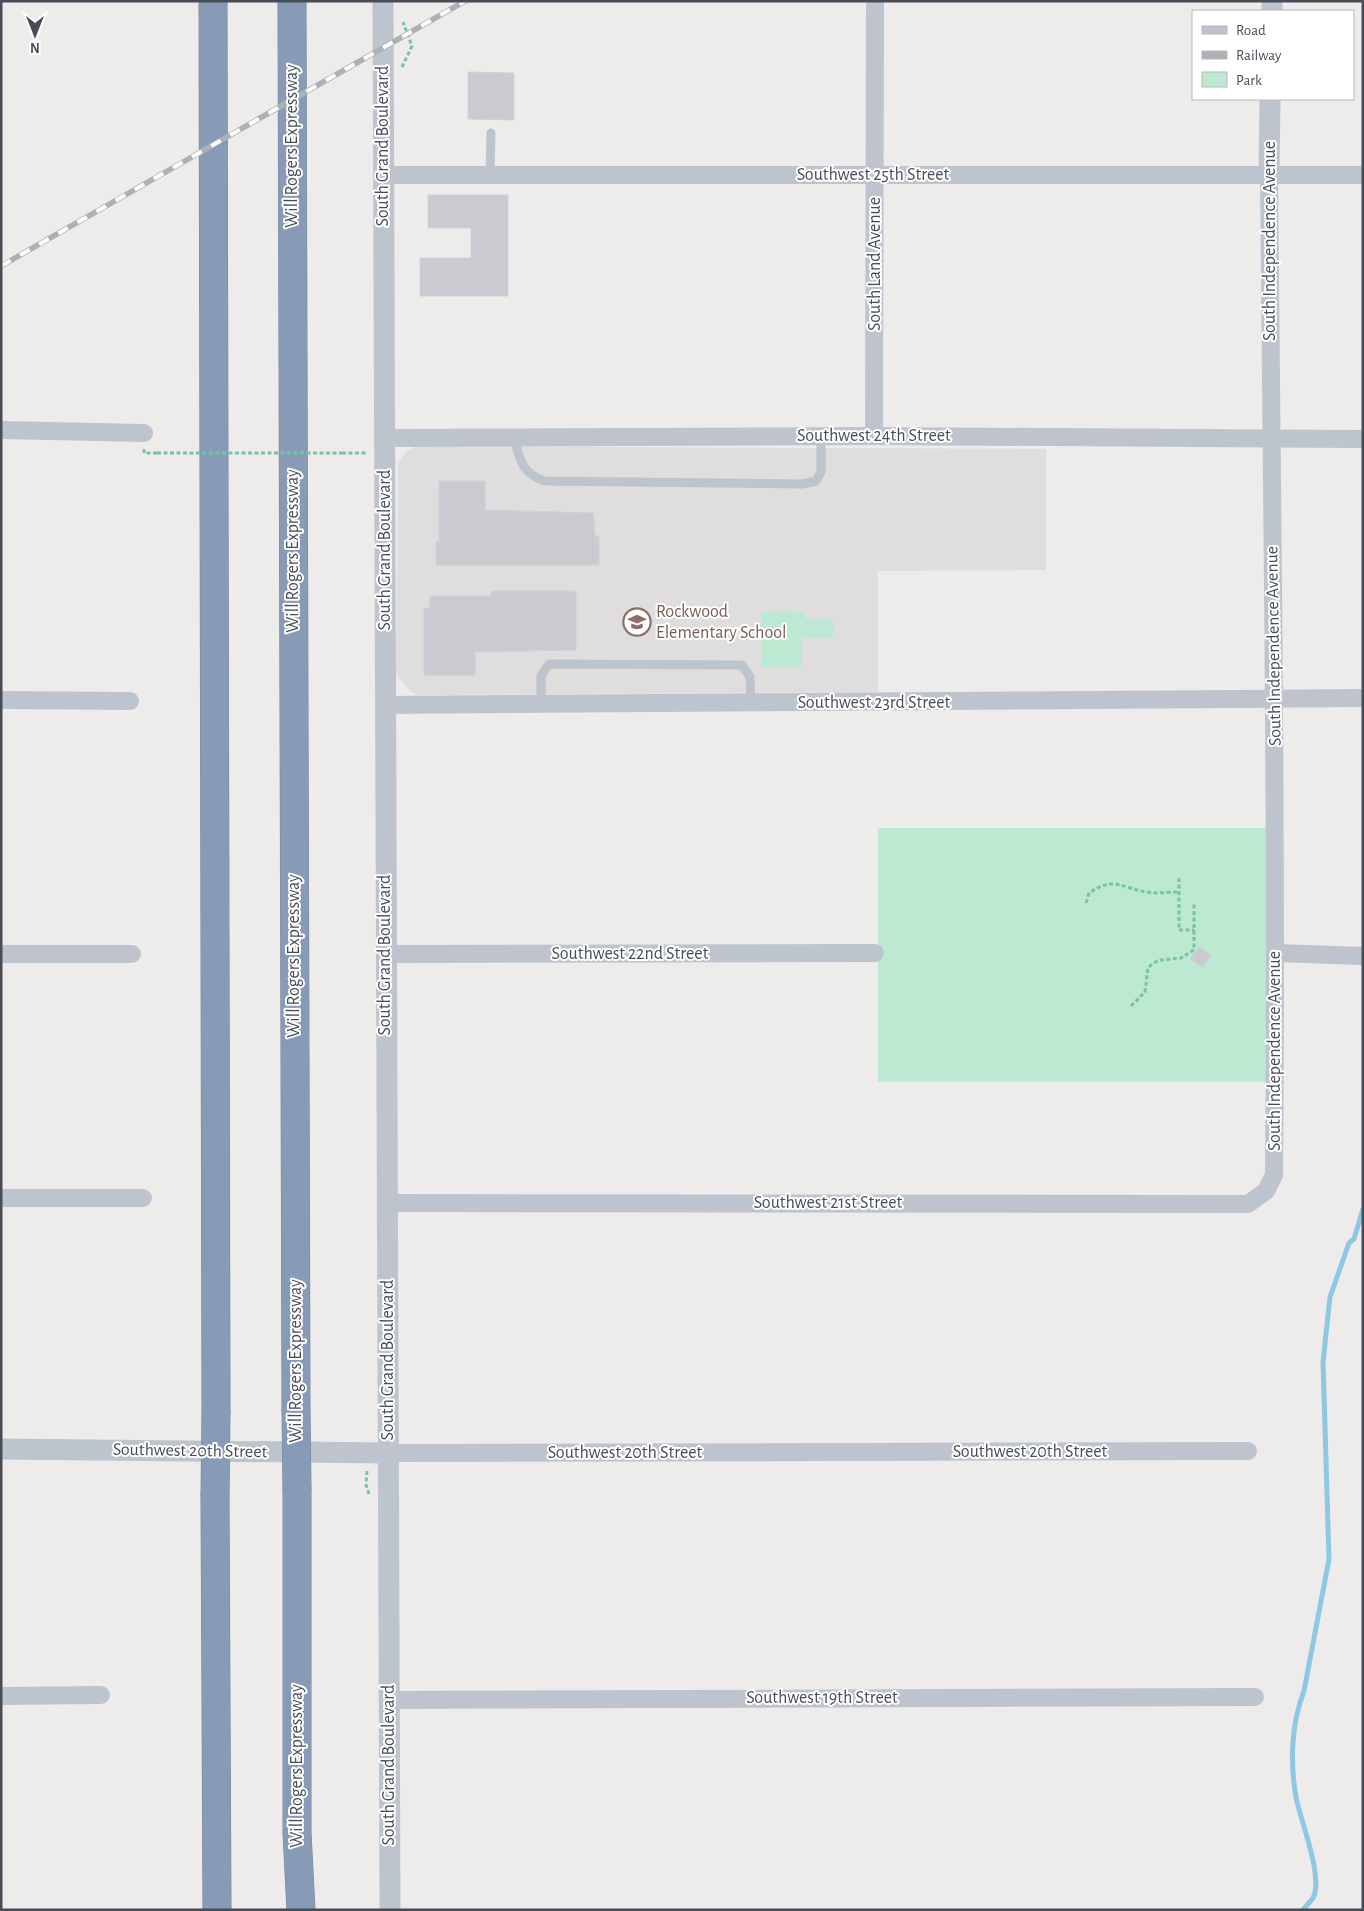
<svg xmlns="http://www.w3.org/2000/svg" width="1364" height="1911" font-family="'Alegreya Sans',sans-serif">
	<style>
		.education { fill: #dfdddd }
		.green { fill: #bde9d2 }
		.lines { fill: none; stroke-linecap: round; stroke-linejoin: round }
		.stream { stroke: #8ec8e2; stroke-width: 5 }
		.building { fill: #cacad0; stroke: #d0d1d7 }
		.motorway-casing { stroke: #7385a2; stroke-width: 29 }
		.path { stroke: #79c3a5; stroke-width: 3; stroke-dasharray: 4 2.5; stroke-linecap: butt }
		.service { stroke: #bec4cd; stroke-width: 9 }
		.minor { stroke: #bec4cd; stroke-width: 18 }
		.tertiary { stroke: #bec4cd; stroke-width: 21 }
		.motorway { stroke: #879ab6; stroke-width: 28 }
		.rail-casing { stroke: #aeb0b5; stroke-width: 5.5 }
		.rail { stroke: #fff; stroke-width: 4; stroke-dasharray: 11; stroke-linecap: butt }
		.motorway-bridge-casing { stroke: #7385a2; stroke-width: 29; stroke-linecap: butt }
		.path-bridge { stroke: #79c3a5; stroke-width: 3; stroke-dasharray: 4 2.5; stroke-linecap: butt }
		.motorway-bridge { stroke: #879ab6; stroke-width: 28 }
		.labels { text-anchor: middle; dominant-baseline: central; stroke-width: 4; stroke-linejoin: round; paint-order: stroke }
		.street-label { font-size: 18px; fill: #464d57; stroke: #fff }
		.education-label { font-size: 18px; fill: #785e54; stroke: #fff; text-anchor: start }
	</style>
	<rect width="100%" height="100%" fill="#eeeceb"/>
	<polygon class="education" points="416,446 1046,449 1046,570 878,571 878,692 417,695 410,691 396,674 398,464 406,452"/>
	<g class="green">
		<polygon points="761,611 805,612 805,619 833,619 833,638 802,638 802,668 761,667"/>
		<rect x="878" y="828" width="388" height="254"/>
	</g>
	<g class="lines">
		<path class="stream" d="M1303 1910C1306 1906 1310 1902 1313 1898 1324 1877 1300 1820 1296 1797 1290 1763 1291 1724 1304 1691L1329 1559 1323 1362 1330 1297 1349 1243 1354 1239 1363 1209"/>
	</g>
	<g class="building">
		<polygon points="468,72 514,73 514,120 468,119"/>
		<polygon points="428,195 508,195 508,296 420,296 420,258 471,258 471,228 428,228"/>
		<polygon points="439,481 485,481 485,510 593,513 595,536 599,536 599,565 436,565 436,542 439,542"/>
		<polygon points="491,591 576,591 576,650 475,652 475,675 424,675 424,608 430,608 430,596 491,596"/>
		<polygon points="1199,947 1211,955 1203,967 1190,959"/>
	</g>
	<g class="lines">
		<g class="motorway-casing">
			<g id="motorway">
				<polyline points="213,1 216,1410"/>
				<polyline points="292,1 296,1409"/>
				<polyline points="297,1490 297,1833 301,1910"/>
				<polyline points="215,1497 217,1910"/>
			</g>
		</g>
		<g class="path">
			<polyline points="402,67 412,46 403,22"/>
			<polyline points="144,449 144,453 157,453"/>
			<polyline points="342,453 367,453"/>
			<polyline points="1179,878 1179,930 1194,930"/>
			<path d="M1086 903 1089 893C1115 875 1123 889 1147 892 1157 894 1169 892 1179 892"/>
			<polyline points="1131,1006 1145,992 1148,968 1153,963 1160,960 1181,958 1194,950 1194,902"/>
			<polyline points="367,1471 366,1485 369,1494"/>
		</g>
		<g class="service">
			<polyline points="490,175 491,133"/>
			<path d="M513 436C520 458 520 472 544 481L802 484 816 481 821 472V436"/>
			<polyline points="541,704 541,676 549,664 742,665 750,677 751,703"/>
		</g>
		<g class="minor">
			<polyline points="384,175 1363,175"/>
			<polyline points="1,430 144,433"/>
			<polyline points="874,436 875,1"/>
			<polyline points="385,438 874,436 1363,439"/>
			<polyline points="1,700 130,701"/>
			<polyline points="384,705 1363,698"/>
			<polyline points="1276,953 1363,956"/>
			<polyline points="1,954 132,954"/>
			<polyline points="385,954 875,953"/>
			<polyline points="1,1198 143,1198"/>
			<path d="M387 1203 1248 1204 1266 1191 1274 1175C1277 841 1272 508 1269 175"/>
			<polyline points="388,1453 1248,1451"/>
			<polyline points="1,1696 101,1695"/>
			<polyline points="388,1700 1255,1697"/>
		</g>
		<g class="tertiary">
			<polyline points="383,1 390,1910"/>
			<polyline points="1272,11 1272,1"/>
			<polyline points="1269,175 1270,99"/>
			<polyline points="1,1449 388,1453"/>
		</g>
		<use href="#motorway" class="motorway"/>
		<g class="rail-casing">
			<polyline id="rail" points="1,266 465,1"/>
		</g>
		<use href="#rail" class="rail"/>
		<g class="motorway-bridge-casing">
			<g id="motorway-bridge">
				<polyline points="296,1409 297,1490"/>
				<polyline points="215,1497 216,1410"/>
			</g>
		</g>
		<polyline class="path-bridge" points="157,453 342,453"/>
		<use href="#motorway-bridge" class="motorway-bridge"/>
	</g>
	<defs>
		<g id="school-ring" transform="scale(1.4375)"><circle r="9.5" fill="#fff" stroke="#8d6e63" stroke-width="1.5"/><path d="M0-5L7-2L0 1L-7-2ZM-4 1L0 2.5L4 1V4Q0 6-4 4Z" fill="#8d6e63"/></g>
	</defs>
	<g fill-rule="evenodd">
		<use href="#school-ring" x="637" y="622"/>
	</g>
	<g class="labels">
		<g class="street-label">
			<text transform="translate(292 146) rotate(-90)">Will Rogers Expressway</text>
			<text transform="translate(383 146) rotate(-90)">South Grand Boulevard</text>
			<text x="873" y="175">Southwest 25th Street</text>
			<text transform="translate(1270 241) rotate(-90)">South Independence Avenue</text>
			<text transform="translate(875 264) rotate(-90)">South Land Avenue</text>
			<text x="874" y="436">Southwest 24th Street</text>
			<text transform="translate(385 550) rotate(-90)">South Grand Boulevard</text>
			<text transform="translate(293 551) rotate(-90)">Will Rogers Expressway</text>
			<text transform="translate(1274 646) rotate(-91)">South Independence Avenue</text>
			<text x="874" y="703">Southwest 23rd Street</text>
			<text x="630" y="954">Southwest 22nd Street</text>
			<text transform="translate(385 955) rotate(-90)">South Grand Boulevard</text>
			<text transform="translate(294 956) rotate(-90)">Will Rogers Expressway</text>
			<text transform="translate(1275 1051) rotate(-90)">South Independence Avenue</text>
			<text x="828" y="1203">Southwest 21st Street</text>
			<text transform="translate(388 1360) rotate(-90)">South Grand Boulevard</text>
			<text transform="translate(296 1361) rotate(-90)">Will Rogers Expressway</text>
			<text transform="translate(190 1451) rotate(1)">Southwest 20th Street</text>
			<text x="1030" y="1452">Southwest 20th Street</text>
			<text x="625" y="1453">Southwest 20th Street</text>
			<text x="822" y="1698">Southwest 19th Street</text>
			<text transform="translate(389 1765) rotate(-90)">South Grand Boulevard</text>
			<text transform="translate(297 1766) rotate(-90)">Will Rogers Expressway</text>
		</g>
		<g class="education-label">
			<text x="656" y="612">Rockwood<tspan x="656" dy="21">Elementary School</tspan></text>
		</g>
	</g>
	<rect width="1364" height="1911" fill="none" stroke="#464d57" stroke-width="5"/>
	<rect x="1192" y="10" width="162" height="90" fill="#ffffff" stroke="#b5b8bc"/>
	<rect x="1202" y="26" width="25" height="8" fill="#bec4cd" stroke="#b5b8bc"/>
	<text x="1236" y="35" font-size="15" fill="#464d57">Road</text>
	<rect x="1202" y="51" width="25" height="8" fill="#aeb0b5" stroke="#b5b8bc"/>
	<text x="1236" y="60" font-size="15" fill="#464d57">Railway</text>
	<rect x="1202" y="72" width="25" height="15" fill="#bde9d2" stroke="#b5b8bc"/>
	<text x="1236" y="85" font-size="15" fill="#464d57">Park</text>
	<g transform="translate(35 35) rotate(180)" stroke="#ffffff" stroke-width="4" paint-order="stroke">
	<path d="M0-4L9 19L0 12L-9 19Z" fill="#464d57"/>
	<text y="-8" font-size="14" font-weight="bold" text-anchor="middle" fill="#464d57">N</text>
	</g>
</svg>
